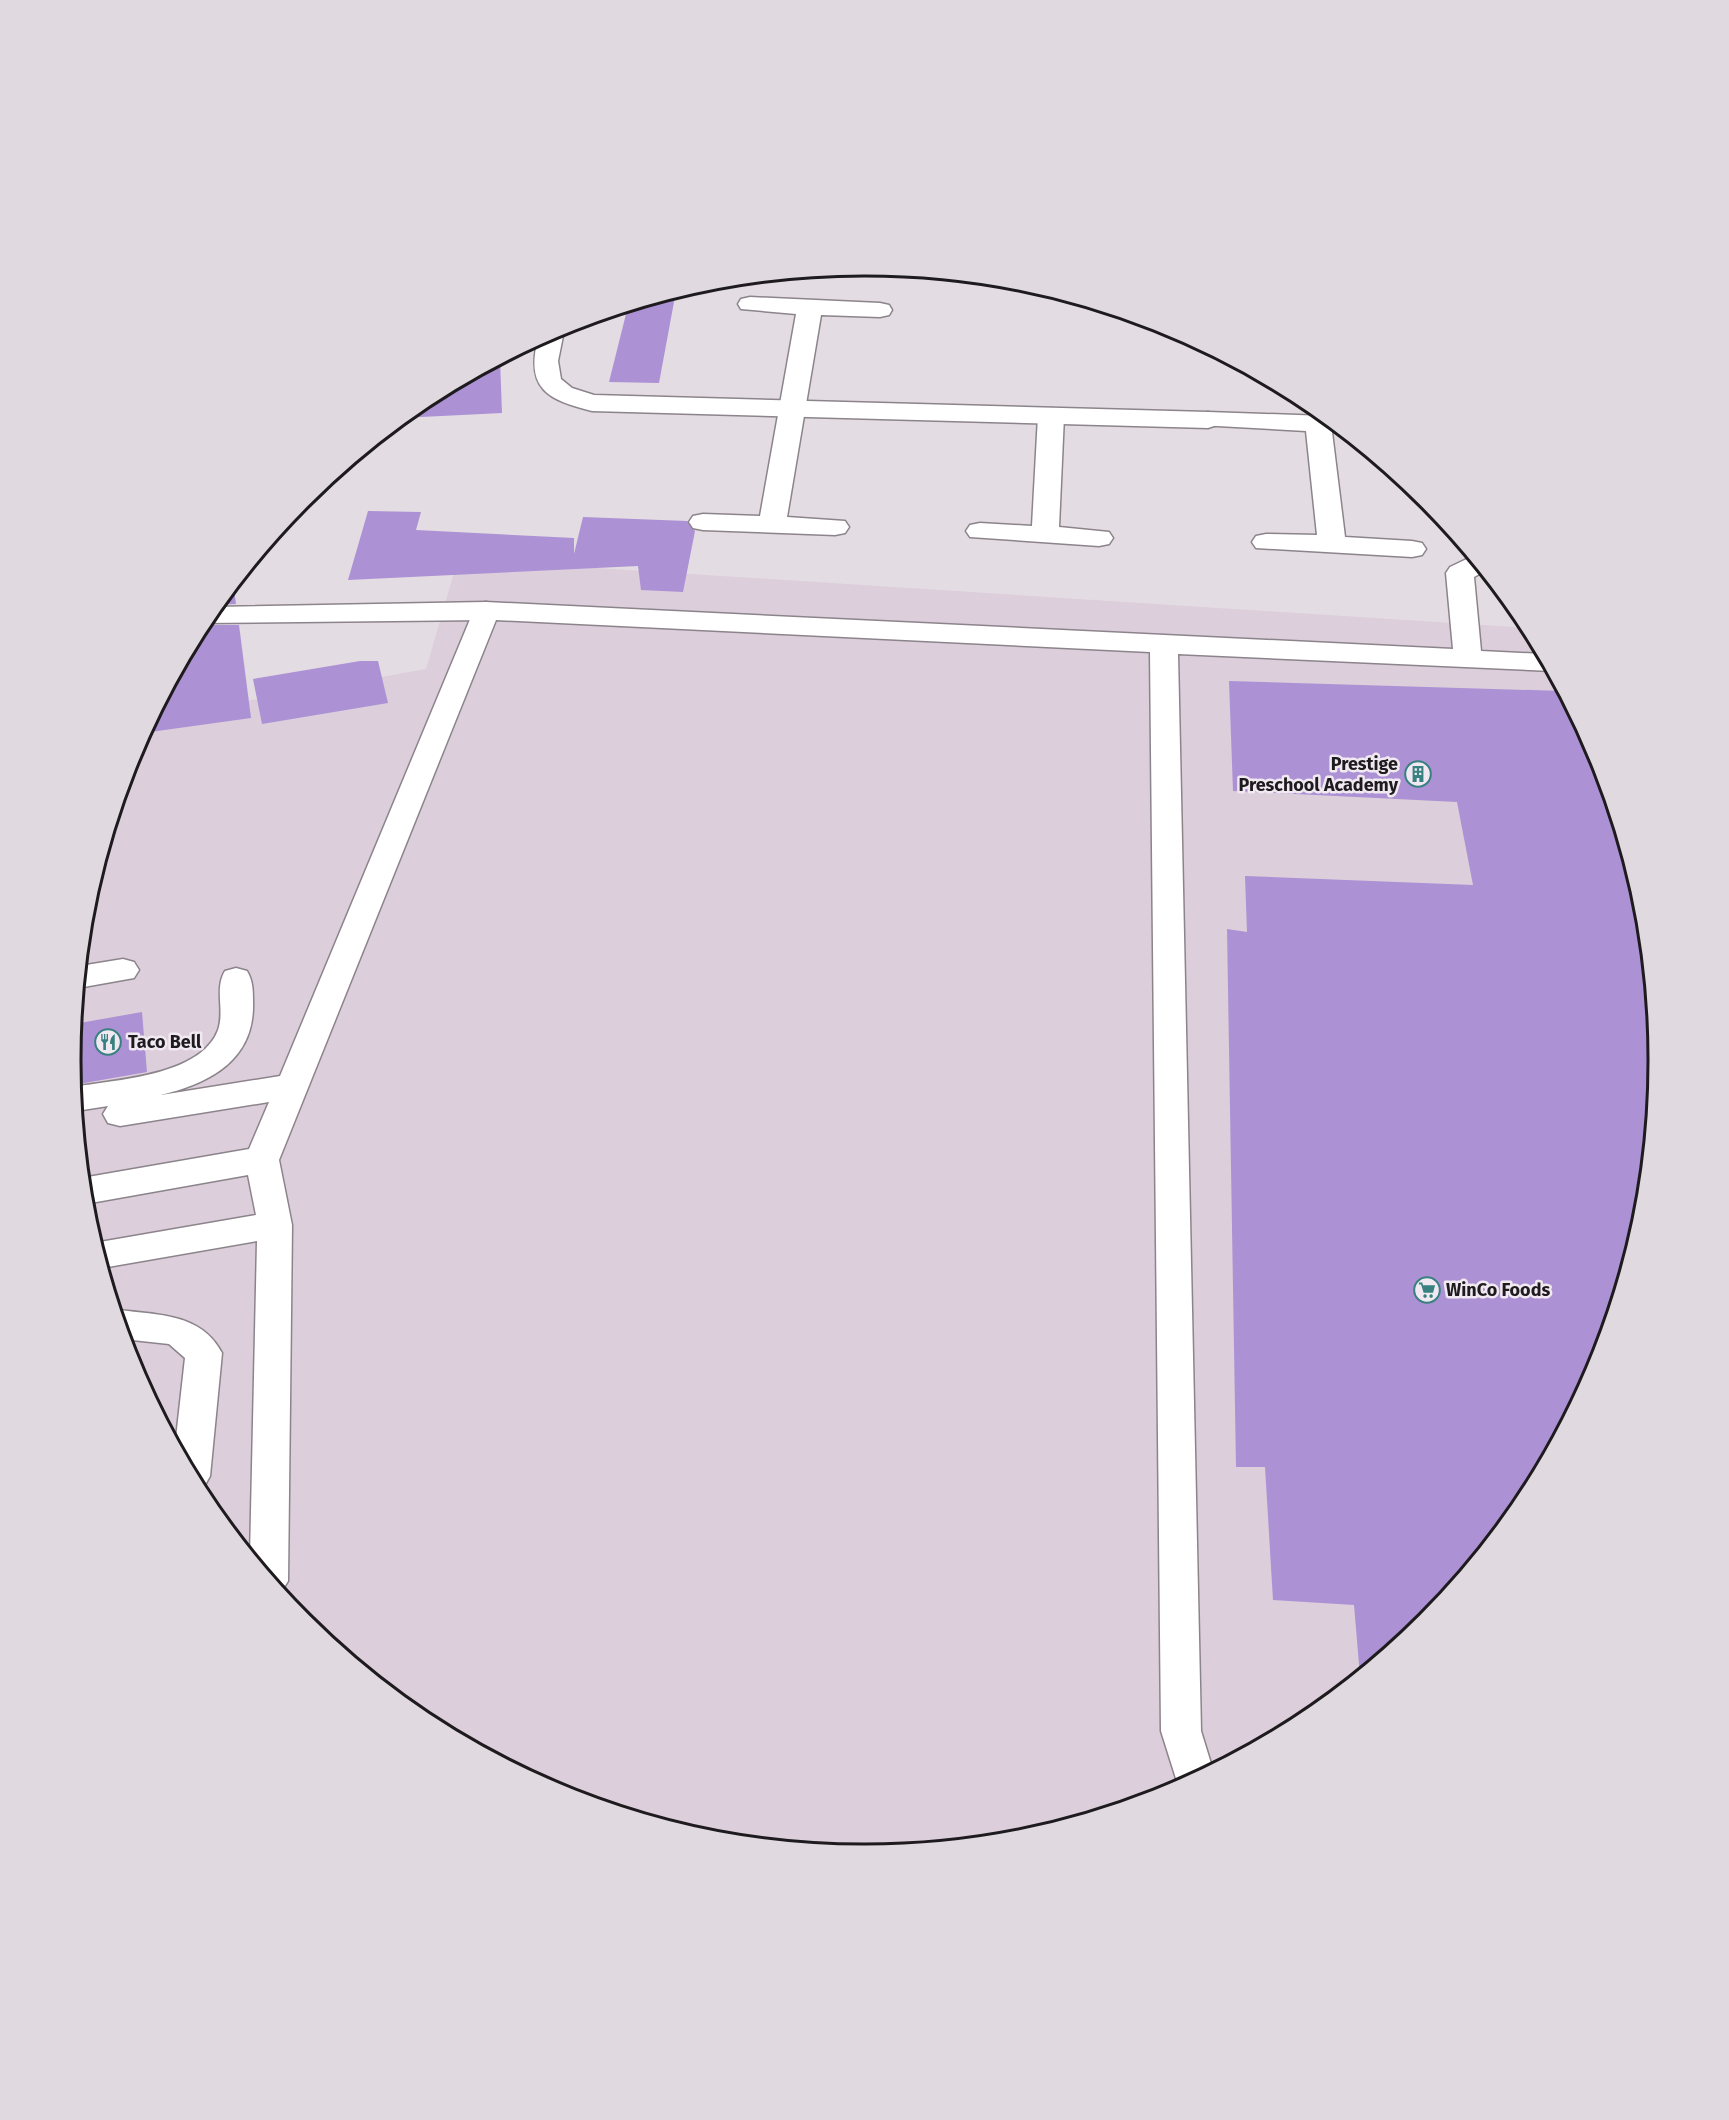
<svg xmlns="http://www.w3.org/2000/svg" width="1729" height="2120" font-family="'Fira Sans',sans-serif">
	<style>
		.built { fill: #dccedb }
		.building { fill: #ac91d4 }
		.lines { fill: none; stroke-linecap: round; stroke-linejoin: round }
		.lane-casing { stroke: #8c848b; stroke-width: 3 }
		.street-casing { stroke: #8c848b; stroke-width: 3 }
		.lane { fill: #fff; fill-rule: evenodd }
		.street { fill: #fff; fill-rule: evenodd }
		.labels { text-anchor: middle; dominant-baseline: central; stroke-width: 5; stroke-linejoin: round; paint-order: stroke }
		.poi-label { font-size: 18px; font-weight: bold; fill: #1e1b1e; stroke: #f1e9f1; text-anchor: start }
		.rim { fill: none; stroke: #1e1b1e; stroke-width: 3 }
	</style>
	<rect width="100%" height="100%" fill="#e4dce3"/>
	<polygon class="built" points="458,559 1530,628 1598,756 1643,905 1658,1060 1643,1215 1598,1364 1524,1501 1426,1622 1305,1720 1168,1794 1019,1839 864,1854 709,1839 560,1793 423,1720 303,1621 204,1501 131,1364 86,1215 71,1060 86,905 131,756 151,718 426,669"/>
	<g class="building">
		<polygon points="676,291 659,383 609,382 628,306"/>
		<polygon points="500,359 502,413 401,418 424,400"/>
		<polygon points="368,511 421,512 416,530 574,538 574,554 583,517 687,521 695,531 683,592 641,590 638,566 348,580"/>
		<polygon points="233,583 236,604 216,605"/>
		<polygon points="201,625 239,625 251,718 143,733"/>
		<polygon points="360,661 378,661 388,703 262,724 253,679"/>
		<polygon points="1229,681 1563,691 1598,756 1627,851 1635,892 1639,892 1643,905 1658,1060 1643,1215 1598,1364 1524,1501 1426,1622 1360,1676 1354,1605 1273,1600 1265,1467 1236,1467 1227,929 1247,932 1245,876 1473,885 1457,802 1233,791"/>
		<polygon points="142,1012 147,1072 73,1085 70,1060 74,1024"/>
	</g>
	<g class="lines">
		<g class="lane-casing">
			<g id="lane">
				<polygon points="750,297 880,303 889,305 892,310 889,315 880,317 821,315 787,517 845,521 849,527 845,533 835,535 703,530 693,528 689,522 693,516 703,514 760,516 796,314 741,309 738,304 741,299"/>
				<polygon points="1051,408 1060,411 1064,416 1059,527 1109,532 1113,538 1109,544 1099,546 970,537 966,531 970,525 980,523 1032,526 1038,416 1042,411"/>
				<polygon points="1208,412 1325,416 1342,430 1332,432 1345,537 1412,541 1422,543 1426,549 1422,555 1412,557 1256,548 1252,542 1256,536 1266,534 1317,535 1306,431 1199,425 1195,420 1199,415"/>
				<path d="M1473 556 1485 571 1474 577 1481 651 1543 654 1552 671 1178 654 1201 1731 1213 1770 1179 1788 1161 1731 1150 652 496 620 279 1160 292 1225 288 1581 280 1594 250 1557 257 1241 102 1268 94 1243 256 1215 248 1175 85 1204 82 1178 249 1149 269 1102 120 1126 108 1123 103 1114 108 1106 76 1111 73 1087C114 1080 201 1076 218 1030 225 1011 214 989 225 971L236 968 247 971C253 981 253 991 253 1002 255 1060 210 1083 161 1095L280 1076 476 605 486 602 1453 649 1446 573 1450 567Z"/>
				<polygon points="123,959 134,962 139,970 134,978 78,988 80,966"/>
				<path d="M119 1310C158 1315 201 1313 222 1353L210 1476 204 1487 198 1489 175 1447 185 1358 169 1344 123 1339 115 1311Z"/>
			</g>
		</g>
		<g class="street-casing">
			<g id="street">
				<path d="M561 326 564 331 558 361 561 379 572 388 594 395 1208 412 1217 415 1221 420 1217 425 1208 428 592 411C548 400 525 389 538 339Z"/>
				<polygon points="486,602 496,605 500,611 496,617 486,620 202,623 214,607"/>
			</g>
		</g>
		<use href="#lane" class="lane"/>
		<use href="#street" class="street"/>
	</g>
	<defs>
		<g id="building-ring" transform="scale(1.35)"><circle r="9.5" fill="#f1e9f1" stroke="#388180" stroke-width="1.5"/><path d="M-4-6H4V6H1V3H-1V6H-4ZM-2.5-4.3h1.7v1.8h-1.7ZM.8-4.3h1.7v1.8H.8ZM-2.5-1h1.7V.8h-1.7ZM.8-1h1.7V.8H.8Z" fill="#388180"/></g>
		<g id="restaurant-ring" transform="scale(1.35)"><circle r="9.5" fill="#f1e9f1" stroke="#388180" stroke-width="1.5"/><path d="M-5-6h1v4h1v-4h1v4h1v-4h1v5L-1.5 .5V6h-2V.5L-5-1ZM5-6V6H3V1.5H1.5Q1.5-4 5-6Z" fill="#388180"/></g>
		<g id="supermarket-ring" transform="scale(1.35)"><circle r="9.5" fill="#f1e9f1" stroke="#388180" stroke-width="1.5"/><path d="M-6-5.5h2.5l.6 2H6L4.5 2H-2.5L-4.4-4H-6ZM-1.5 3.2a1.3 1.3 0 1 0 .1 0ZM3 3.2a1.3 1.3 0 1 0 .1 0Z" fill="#388180"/></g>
	</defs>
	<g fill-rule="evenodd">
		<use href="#building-ring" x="1418" y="774"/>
		<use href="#restaurant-ring" x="108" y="1042"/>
		<use href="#supermarket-ring" x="1427" y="1290"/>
	</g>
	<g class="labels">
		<g class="poi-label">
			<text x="1398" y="764" text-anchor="end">Prestige<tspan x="1398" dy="21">Preschool Academy</tspan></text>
			<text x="128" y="1042">Taco Bell</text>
			<text x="1446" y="1290">WinCo Foods</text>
		</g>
	</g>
	<path d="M0 0H1729V2120H0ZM864 276H865A783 783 0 0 1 1648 1059V1061A783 783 0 0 1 865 1844H864A783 783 0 0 1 81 1061V1059A783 783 0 0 1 864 276Z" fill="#e0d9e0" fill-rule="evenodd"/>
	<path class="rim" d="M864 276H865A783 783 0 0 1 1648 1059V1061A783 783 0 0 1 865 1844H864A783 783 0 0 1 81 1061V1059A783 783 0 0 1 864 276Z"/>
</svg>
